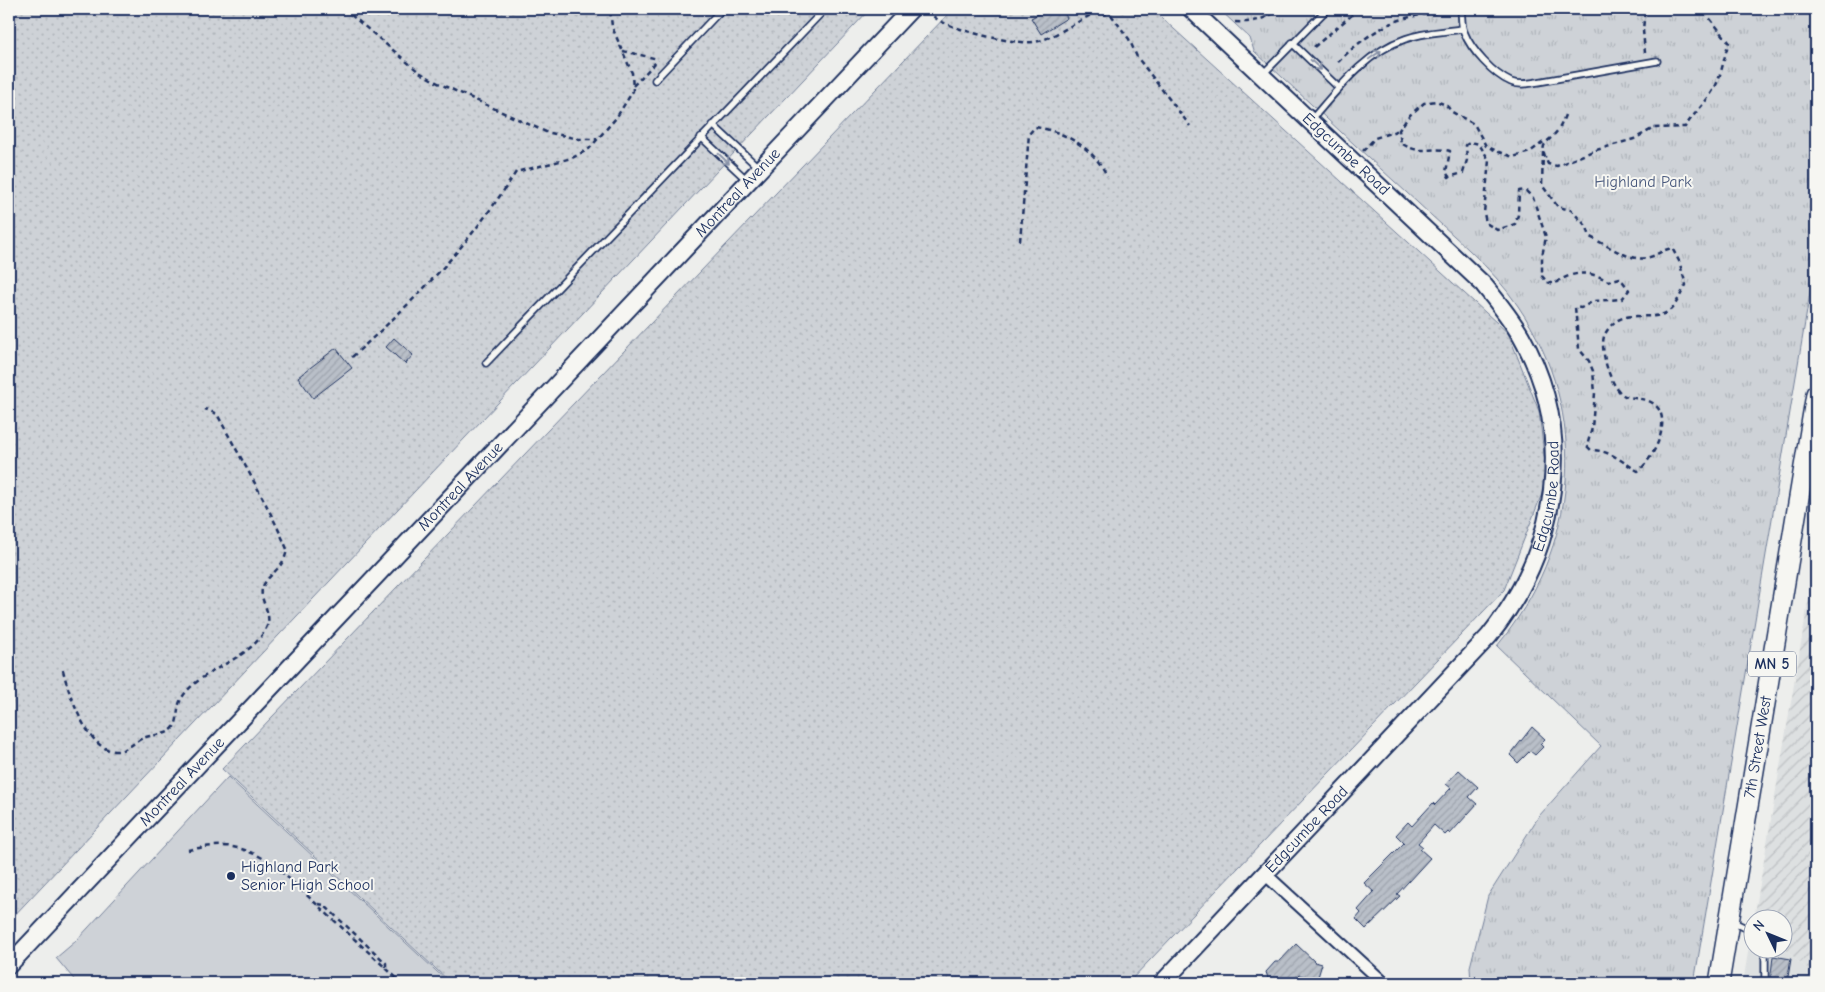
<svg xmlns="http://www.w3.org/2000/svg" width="1825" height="992" font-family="'Comic Neue',sans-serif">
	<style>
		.built { fill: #dde0e1 }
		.industrial { fill: url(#industrial-furrows) }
		.grass { fill: url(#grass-dots); stroke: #74809a }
		.park { fill: url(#park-tufts); stroke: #74809a }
		.pitch { fill: #ced2d7; stroke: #74809a }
		.building { fill: url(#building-hatch); stroke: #1b2f5e }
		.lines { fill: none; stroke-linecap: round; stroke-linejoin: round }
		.lane-casing { stroke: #1b2f5e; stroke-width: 9 }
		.street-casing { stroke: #1b2f5e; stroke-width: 15 }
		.secondary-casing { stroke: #1b2f5e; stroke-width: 20 }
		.primary-casing { stroke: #1b2f5e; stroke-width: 22 }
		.path { stroke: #1b2f5e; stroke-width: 2.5; stroke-dasharray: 5 4; stroke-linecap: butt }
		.lane { stroke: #f6f6f2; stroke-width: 5.5 }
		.street { stroke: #f6f6f2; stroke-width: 11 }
		.secondary { stroke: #f6f6f2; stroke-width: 16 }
		.primary { stroke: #f6f6f2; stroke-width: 19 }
		.oneway { stroke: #8892a8 }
		.poi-dot { fill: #1b2f5e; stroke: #f6f6f2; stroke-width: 2 }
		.labels { text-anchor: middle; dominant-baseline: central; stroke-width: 4; stroke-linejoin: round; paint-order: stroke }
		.shield { fill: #f6f6f2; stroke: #5d6b8a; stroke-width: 1 }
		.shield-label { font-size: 15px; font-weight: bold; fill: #1b2f5e }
		.street-label { font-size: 16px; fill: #1b2f5e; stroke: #f6f6f2 }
		.park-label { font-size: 16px; fill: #48587c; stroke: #f6f6f2 }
		.poi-label { font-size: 16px; fill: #1b2f5e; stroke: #f6f6f2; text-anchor: start }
	</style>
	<defs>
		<pattern id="industrial-furrows" width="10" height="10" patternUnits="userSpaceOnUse" patternTransform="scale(1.25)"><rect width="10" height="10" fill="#dde0e1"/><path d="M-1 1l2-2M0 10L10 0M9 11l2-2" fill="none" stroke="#bdc0c3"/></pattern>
		<pattern id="grass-dots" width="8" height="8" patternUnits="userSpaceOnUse" patternTransform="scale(1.25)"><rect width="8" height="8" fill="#ced2d7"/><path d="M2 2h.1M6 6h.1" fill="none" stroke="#b0b5bb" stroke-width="1.8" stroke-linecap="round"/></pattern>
		<pattern id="park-tufts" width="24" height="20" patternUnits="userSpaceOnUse" patternTransform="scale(1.25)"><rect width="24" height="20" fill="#ced2d7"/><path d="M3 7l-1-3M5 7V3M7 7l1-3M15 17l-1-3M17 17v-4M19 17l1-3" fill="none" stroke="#b0b5bb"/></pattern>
		<pattern id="building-hatch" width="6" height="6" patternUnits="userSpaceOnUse" patternTransform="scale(1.25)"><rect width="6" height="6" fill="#b9bfc8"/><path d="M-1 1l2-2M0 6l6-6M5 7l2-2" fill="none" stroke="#9ea4ae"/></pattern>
	</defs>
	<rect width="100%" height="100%" fill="#edeeec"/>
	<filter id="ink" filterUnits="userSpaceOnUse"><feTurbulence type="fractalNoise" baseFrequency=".02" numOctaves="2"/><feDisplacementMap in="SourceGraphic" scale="10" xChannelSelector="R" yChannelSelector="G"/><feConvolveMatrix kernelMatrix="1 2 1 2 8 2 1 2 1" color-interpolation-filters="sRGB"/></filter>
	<g filter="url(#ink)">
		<polygon class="built" points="1752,928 1752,950 1782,950 1783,947 1816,977 1816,983 1743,983"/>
		<polygon class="industrial" points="1811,585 1816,590 1816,977 1783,947 1782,920 1754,919"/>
		<g class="grass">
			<polygon points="9,9 870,9 9,921"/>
			<polygon points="953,9 1152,9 1508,333 1539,411 1547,481 1504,590 1128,983 451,983 222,769"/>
		</g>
		<path class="park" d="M1219 9H1816V257L1694 983H1471L1470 967 1488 896 1539 816 1601 746 1497 646C1579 547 1592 415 1518 306 1492 267 1452 235 1418 203 1363 153 1309 102 1254 51L1250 38Z"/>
		<polygon class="pitch" points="228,777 449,983 77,983 56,958 76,941"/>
		<g class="building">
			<polygon points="1048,9 1062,9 1067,18 1041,34 1031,18"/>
			<polygon points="394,338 413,355 405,364 386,347"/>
			<polygon points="336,348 352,368 313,398 298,377"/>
			<polygon points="1532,727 1545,739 1540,744 1543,747 1535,755 1530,751 1518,763 1510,755"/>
			<polygon points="1459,770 1478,787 1469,797 1477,804 1450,834 1448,832 1445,835 1434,825 1418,843 1423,847 1420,849 1430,858 1397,894 1400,896 1366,929 1356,919 1361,913 1358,910 1374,892 1364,883 1404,843 1396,835 1408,822 1412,826 1433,803 1435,805 1451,788 1446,784"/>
			<polygon points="1296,944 1315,962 1322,964 1317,980 1299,975 1291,983 1262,983 1268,978 1266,972 1275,962 1279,962"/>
			<polygon points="1773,956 1791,959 1787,983 1770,983"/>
		</g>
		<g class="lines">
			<g class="lane-casing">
				<g id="lane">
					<path d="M1461 9C1462 16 1461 25 1464 32 1471 50 1493 74 1511 82 1520 86 1530 83 1538 82L1657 61"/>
					<polyline points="1292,43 1339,88"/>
					<polyline points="1263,74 1327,9"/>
					<polyline points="655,80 722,9"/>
					<path d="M1312 119C1338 89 1366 52 1405 39 1423 32 1443 32 1462 29"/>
					<polyline points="713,125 759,168"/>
					<polyline points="701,137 747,180"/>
					<polyline points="486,363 825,9"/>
					<polyline points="1731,921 1752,931"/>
					<polyline points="1765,983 1765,950"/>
				</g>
			</g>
			<g class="street-casing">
				<polyline id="street" points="1264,873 1384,983"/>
			</g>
			<g class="secondary-casing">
				<g id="secondary">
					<path id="s1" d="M9 965 911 9"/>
					<path id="s2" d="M1162 983 1489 636C1558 550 1577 435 1521 336 1510 317 1496 300 1483 284L1191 9"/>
				</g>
			</g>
			<g class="primary-casing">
				<g id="primary">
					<path id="s3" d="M1719 983 1816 394"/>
				</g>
			</g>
			<g class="path">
				<polyline points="344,9 419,72 438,83 546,132 579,139 597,139"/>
				<path d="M927 10C930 13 934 17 938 20 956 30 1019 47 1039 41 1059 35 1078 20 1098 12L1112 16 1129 39 1137 57 1190 126"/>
				<path d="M1235 22C1254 23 1265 19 1280 9"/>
				<polyline points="1314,47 1359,9"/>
				<polyline points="623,51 658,59"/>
				<polyline points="1645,53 1643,30 1645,9"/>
				<path d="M1338 62C1357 43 1379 26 1406 18 1420 14 1438 14 1451 9"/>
				<polyline points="633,86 658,60"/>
				<path d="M1565 115C1563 120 1561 126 1558 130 1546 146 1538 141 1548 164L1557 166 1593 151 1634 139 1654 128 1685 127C1694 113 1707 102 1715 87 1722 74 1724 56 1729 42L1702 9"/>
				<polyline points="1363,151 1375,138 1399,130"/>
				<path d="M1543 152 1542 185 1558 207 1571 210 1587 227 1590 237C1606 244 1632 264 1650 257 1659 254 1662 250 1672 248L1679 261 1686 285C1681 293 1676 306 1669 311 1649 325 1622 303 1605 334 1598 347 1611 390 1625 396 1634 399 1647 398 1654 404 1674 419 1653 460 1638 471 1622 462 1610 450 1591 450L1587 446 1592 428 1595 393 1593 371 1589 361 1579 349 1575 307 1581 308 1594 301 1622 299 1629 290 1620 278 1608 281C1589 270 1572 271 1554 284L1547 282 1542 276V256L1546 237 1533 198 1525 190 1519 191 1518 215 1515 224 1497 230 1486 223 1484 213 1489 160 1479 144 1471 142 1466 145 1467 160 1463 173 1449 177 1446 172 1450 151C1429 146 1421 156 1401 143L1399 130 1410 115 1424 103 1436 101 1446 105 1452 112 1474 124 1486 146 1499 152 1513 157 1530 152 1546 140"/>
				<path d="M1020 241 1029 134 1035 127C1064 131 1094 148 1107 176"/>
				<path d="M352 357C418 297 467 248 516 172L572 158 589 149 616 118 633 91 632 73 612 27 610 9"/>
				<path d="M63 670C68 692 88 752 116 751 127 751 134 742 143 738 153 734 168 736 174 727 181 716 173 707 186 692 208 666 253 659 267 626 273 612 257 599 263 586 271 571 284 569 287 549 267 502 241 459 217 414L205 409"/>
				<path d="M188 850C225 842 241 845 273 864L402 983"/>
				<polyline points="318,904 324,905 386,963 386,969"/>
			</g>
			<use href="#lane" class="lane"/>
			<use href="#street" class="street"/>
			<use href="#secondary" class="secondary"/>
			<use href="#primary" class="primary"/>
		</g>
		<defs><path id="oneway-shaft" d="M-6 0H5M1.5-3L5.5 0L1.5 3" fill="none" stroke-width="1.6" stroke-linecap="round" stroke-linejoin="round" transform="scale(1.25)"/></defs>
		<g class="oneway">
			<use href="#oneway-shaft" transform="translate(1375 55) rotate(-35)"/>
			<use href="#oneway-shaft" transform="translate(1316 65) rotate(43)"/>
			<use href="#oneway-shaft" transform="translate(724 159) rotate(44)"/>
		</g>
	</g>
	<circle class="poi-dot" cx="231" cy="876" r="5"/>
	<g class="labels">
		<rect class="shield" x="1748" y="651.5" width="48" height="25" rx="4"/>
		<g class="shield-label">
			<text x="1772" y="664">MN 5</text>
		</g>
		<g class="street-label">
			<text transform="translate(1346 154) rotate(43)">Edgcumbe Road</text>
			<text stroke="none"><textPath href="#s1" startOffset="1062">Montreal Avenue</textPath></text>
			<text stroke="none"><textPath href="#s1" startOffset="658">Montreal Avenue</textPath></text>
			<text stroke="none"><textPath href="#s2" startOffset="631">Edgcumbe Road</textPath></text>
			<text stroke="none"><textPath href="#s3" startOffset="239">7th Street West</textPath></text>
			<text stroke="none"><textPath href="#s1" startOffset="252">Montreal Avenue</textPath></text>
			<text stroke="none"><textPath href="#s2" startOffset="211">Edgcumbe Road</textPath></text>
		</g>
		<g class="park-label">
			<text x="1643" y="182">Highland Park</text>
		</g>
		<g class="poi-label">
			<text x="241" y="867">Highland Park<tspan x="241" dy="18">Senior High School</tspan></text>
		</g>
	</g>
	<rect width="1825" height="992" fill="none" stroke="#f6f6f2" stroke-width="30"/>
	<rect x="15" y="15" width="1795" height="962" fill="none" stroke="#1b2f5e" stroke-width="2" filter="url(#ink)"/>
	<g transform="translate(1768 934) rotate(313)"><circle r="24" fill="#f6f6f2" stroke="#9ea6b7"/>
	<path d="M0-4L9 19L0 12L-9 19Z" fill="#1b2f5e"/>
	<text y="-8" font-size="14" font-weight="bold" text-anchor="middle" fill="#1b2f5e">N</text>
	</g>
</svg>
